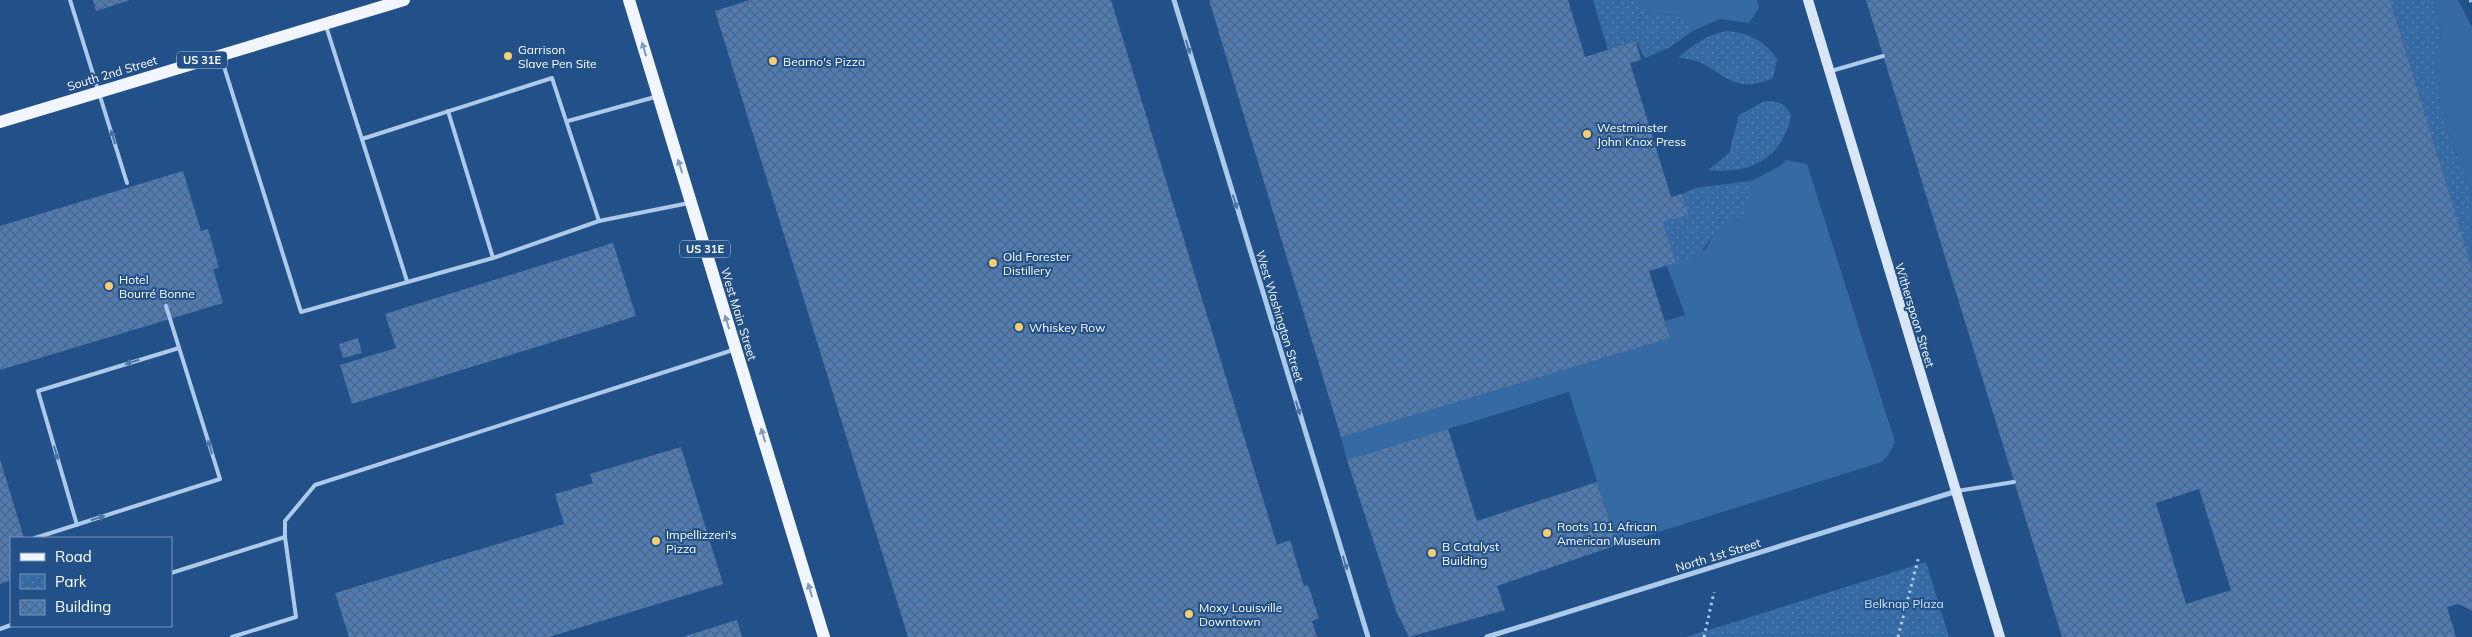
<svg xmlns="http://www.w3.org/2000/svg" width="2472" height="637" font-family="Mulish,sans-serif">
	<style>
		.grass { fill: #366aa5 }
		.park { fill: url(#park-dots) }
		.building { fill: url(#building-cross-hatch); fill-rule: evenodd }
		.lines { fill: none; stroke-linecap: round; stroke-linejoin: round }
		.path { stroke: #adcaea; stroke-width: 3; stroke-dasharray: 2.5 4; stroke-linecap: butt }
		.lane { stroke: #adcaea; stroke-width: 4 }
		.street { stroke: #adcaea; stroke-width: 5 }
		.secondary { stroke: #d8e6f8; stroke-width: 10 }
		.primary { stroke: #f1f6fe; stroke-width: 12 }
		.oneway { fill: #4c75a5 }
		.oneway2 { fill: #7f9bbd }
		.poi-dot { fill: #f6cd6f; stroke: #225088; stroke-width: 2 }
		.labels { text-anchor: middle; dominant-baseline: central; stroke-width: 4; stroke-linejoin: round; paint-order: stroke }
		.shield { fill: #225088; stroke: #bdcadb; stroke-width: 1 }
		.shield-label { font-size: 11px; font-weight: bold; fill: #fff }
		.poi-label { font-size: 12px; fill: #fff; stroke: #225088; text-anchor: start }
		.street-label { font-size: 12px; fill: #fff; stroke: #225088 }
		.park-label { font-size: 12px; fill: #d1e3f7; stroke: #225088 }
	</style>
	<defs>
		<pattern id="park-dots" width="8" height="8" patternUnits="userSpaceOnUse" patternTransform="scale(1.25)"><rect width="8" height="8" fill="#366aa5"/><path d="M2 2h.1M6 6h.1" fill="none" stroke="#5480b2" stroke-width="1.8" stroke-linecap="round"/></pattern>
		<pattern id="building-cross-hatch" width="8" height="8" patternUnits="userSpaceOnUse" patternTransform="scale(1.25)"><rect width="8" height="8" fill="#4f7cb2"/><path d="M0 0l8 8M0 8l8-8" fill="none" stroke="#4e6684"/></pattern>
	</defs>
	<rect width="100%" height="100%" fill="#225088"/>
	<g class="grass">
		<polygon points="1631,0 1757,0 1759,8 1749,23 1720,19 1693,31 1680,16 1645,12"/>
		<polygon points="2433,0 2458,0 2472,27 2472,196 2444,120 2435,63 2441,32"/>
		<polygon points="1786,160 1807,164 1895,442 1889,454 1882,462 1617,545 1569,392 1347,460 1341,437 1670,338 1665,321 1685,315 1667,266 1706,249 1714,233 1727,221 1744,213 1751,197 1751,181 1780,166"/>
	</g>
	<g class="park">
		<polygon points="1593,0 1631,0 1645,12 1680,16 1693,31 1670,47 1645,58 1636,41 1608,50"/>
		<polygon points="2390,0 2433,0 2441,33 2435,63 2444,120 2472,196 2472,268"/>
		<path d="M1726 31C1749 33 1764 40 1777 59L1773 78C1724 100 1720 58 1678 58 1693 45 1706 35 1726 31Z"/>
		<path d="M1765 101C1778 101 1785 103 1791 115 1783 159 1749 175 1708 170L1729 153 1739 115Z"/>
		<path d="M1751 181V197L1744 214C1733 219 1723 223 1715 233 1699 252 1703 258 1676 263L1663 222 1687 215 1682 194 1695 188Z"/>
		<polygon points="1926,562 1949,637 1686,637"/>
	</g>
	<g class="building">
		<polygon points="93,0 130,0 96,11"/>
		<polygon points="750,0 1111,0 1277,545 1290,540 1304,586 1308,585 1319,618 1312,621 1317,637 908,637 715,11"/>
		<polygon points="1209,0 1568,0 1585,57 1636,41 1641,60 1630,63 1671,197 1682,194 1688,215 1663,222 1676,263 1649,271 1670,338 1341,437"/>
		<path d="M1866 0H2390L2472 268V611L2459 604 2447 607 2456 637H2062ZM2199 489 2231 590 2186 604 2156 503Z"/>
		<polygon points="183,171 201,231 208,229 219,268 213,269 223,303 0,370 0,226"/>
		<polygon points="613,243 636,316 352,404 340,365 396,348 385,314"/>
		<polygon points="358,338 362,353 343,358 339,344"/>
		<polygon points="1448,429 1477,521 1597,482 1617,545 1497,586 1505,610 1409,637 1396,611 1347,460"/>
		<polygon points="681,447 723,584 549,637 349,637 335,593 564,524 555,494 593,483 590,474"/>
		<polygon points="0,459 24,538 11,538 11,580 0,584"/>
		<polygon points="737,620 742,637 682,637"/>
	</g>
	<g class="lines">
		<g class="path">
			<polyline points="2470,0 2472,4"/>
			<polyline points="1704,637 1714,592"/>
			<polyline points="1898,637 1919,556"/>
		</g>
		<g class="lane">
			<polyline points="70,0 127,183"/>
			<polyline points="326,26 407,281"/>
			<polyline points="221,57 301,312 493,258 599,221 689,203"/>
			<polyline points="1831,71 1883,56"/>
			<polyline points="448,111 493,258"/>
			<polyline points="568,121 655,97"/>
			<polyline points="362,139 552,78 599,221"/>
			<polyline points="1957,491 2014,482"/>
			<polyline points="77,525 38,391 179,348"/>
			<polyline points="35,538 220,479 166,306"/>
			<polyline points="171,573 285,537"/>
			<polyline points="0,629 11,625"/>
			<polyline points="232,637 296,617 285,537 285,521 315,485 733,350"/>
		</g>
		<g class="street">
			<polyline points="1174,0 1368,637"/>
			<polyline points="1487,637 1954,492"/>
		</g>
		<polyline class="secondary" points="1808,0 2000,637"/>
		<g class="primary">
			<polyline points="629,0 824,637"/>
			<polyline points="0,122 404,0"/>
		</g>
	</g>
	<defs><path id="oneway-solid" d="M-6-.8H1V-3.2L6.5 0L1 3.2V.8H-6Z" transform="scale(1.25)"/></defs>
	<g class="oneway">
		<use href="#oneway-solid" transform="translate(1188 47) rotate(73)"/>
		<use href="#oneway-solid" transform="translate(113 137) rotate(-107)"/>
		<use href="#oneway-solid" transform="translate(1235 202) rotate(73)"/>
		<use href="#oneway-solid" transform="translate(132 362) rotate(163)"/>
		<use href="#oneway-solid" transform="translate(1298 408) rotate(73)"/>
		<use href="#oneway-solid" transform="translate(210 447) rotate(-107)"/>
		<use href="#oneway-solid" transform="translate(56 453) rotate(74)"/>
		<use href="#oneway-solid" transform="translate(98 518) rotate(-18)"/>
		<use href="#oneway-solid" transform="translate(1345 563) rotate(73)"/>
	</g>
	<g class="oneway2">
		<use href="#oneway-solid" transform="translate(644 49) rotate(-107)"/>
		<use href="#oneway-solid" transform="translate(680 166) rotate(-107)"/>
		<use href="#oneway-solid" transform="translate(727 322) rotate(-107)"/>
		<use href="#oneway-solid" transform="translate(763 435) rotate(-107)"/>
		<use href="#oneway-solid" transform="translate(810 590) rotate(-107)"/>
	</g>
	<g class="poi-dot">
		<circle cx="508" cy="56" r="5"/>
		<circle cx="773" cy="61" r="5"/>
		<circle cx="1587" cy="134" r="5"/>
		<circle cx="993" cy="263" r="5"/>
		<circle cx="109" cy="286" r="5"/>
		<circle cx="1019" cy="327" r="5"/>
		<circle cx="1547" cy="533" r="5"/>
		<circle cx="656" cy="541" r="5"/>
		<circle cx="1432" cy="553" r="5"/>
		<circle cx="1189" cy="614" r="5"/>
	</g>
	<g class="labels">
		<g class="shield">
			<rect x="177" y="51.5" width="50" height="17" rx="4"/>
			<rect x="680" y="240.5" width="50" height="17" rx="4"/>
		</g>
		<g class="shield-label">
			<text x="202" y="60">US 31E</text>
			<text x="705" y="249">US 31E</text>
		</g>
		<g class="poi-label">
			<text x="518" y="49">Garrison<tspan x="518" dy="14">Slave Pen Site</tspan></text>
			<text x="783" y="61">Bearno's Pizza</text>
			<text x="1597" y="127">Westminster<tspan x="1597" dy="14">John Knox Press</tspan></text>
			<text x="1003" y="256">Old Forester<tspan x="1003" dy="14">Distillery</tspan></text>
			<text x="119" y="279">Hotel<tspan x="119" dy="14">Bourré Bonne</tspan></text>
			<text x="1029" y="327">Whiskey Row</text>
			<text x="1557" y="526">Roots 101 African<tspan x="1557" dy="14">American Museum</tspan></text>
			<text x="666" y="534">Impellizzeri's<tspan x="666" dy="14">Pizza</tspan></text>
			<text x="1442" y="546">B Catalyst<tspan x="1442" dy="14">Building</tspan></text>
			<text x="1199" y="607">Moxy Louisville<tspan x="1199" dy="14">Downtown</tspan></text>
		</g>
		<g class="street-label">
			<text transform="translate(112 73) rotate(-17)">South 2nd Street</text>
			<text transform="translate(739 314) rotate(73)">West Main Street</text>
			<text transform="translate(1915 315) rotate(73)">Witherspoon Street</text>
			<text transform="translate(1280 316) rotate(73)">West Washington Street</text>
			<text transform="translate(1718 555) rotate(-17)">North 1st Street</text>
		</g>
		<g class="park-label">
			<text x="1904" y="603">Belknap Plaza</text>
		</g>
	</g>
	<rect x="10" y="537" width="162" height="90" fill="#225088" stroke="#7a96b8"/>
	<rect x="20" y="553" width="25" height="8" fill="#f1f6fe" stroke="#7a96b8"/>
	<text x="55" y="562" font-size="15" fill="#ffffff">Road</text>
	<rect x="20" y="574" width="25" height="15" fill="url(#park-dots)" stroke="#7a96b8"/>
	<text x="55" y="587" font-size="15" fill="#ffffff">Park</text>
	<rect x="20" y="600" width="25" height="15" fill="url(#building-cross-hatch)" stroke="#7a96b8"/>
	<text x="55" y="612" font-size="15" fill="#ffffff">Building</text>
</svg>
